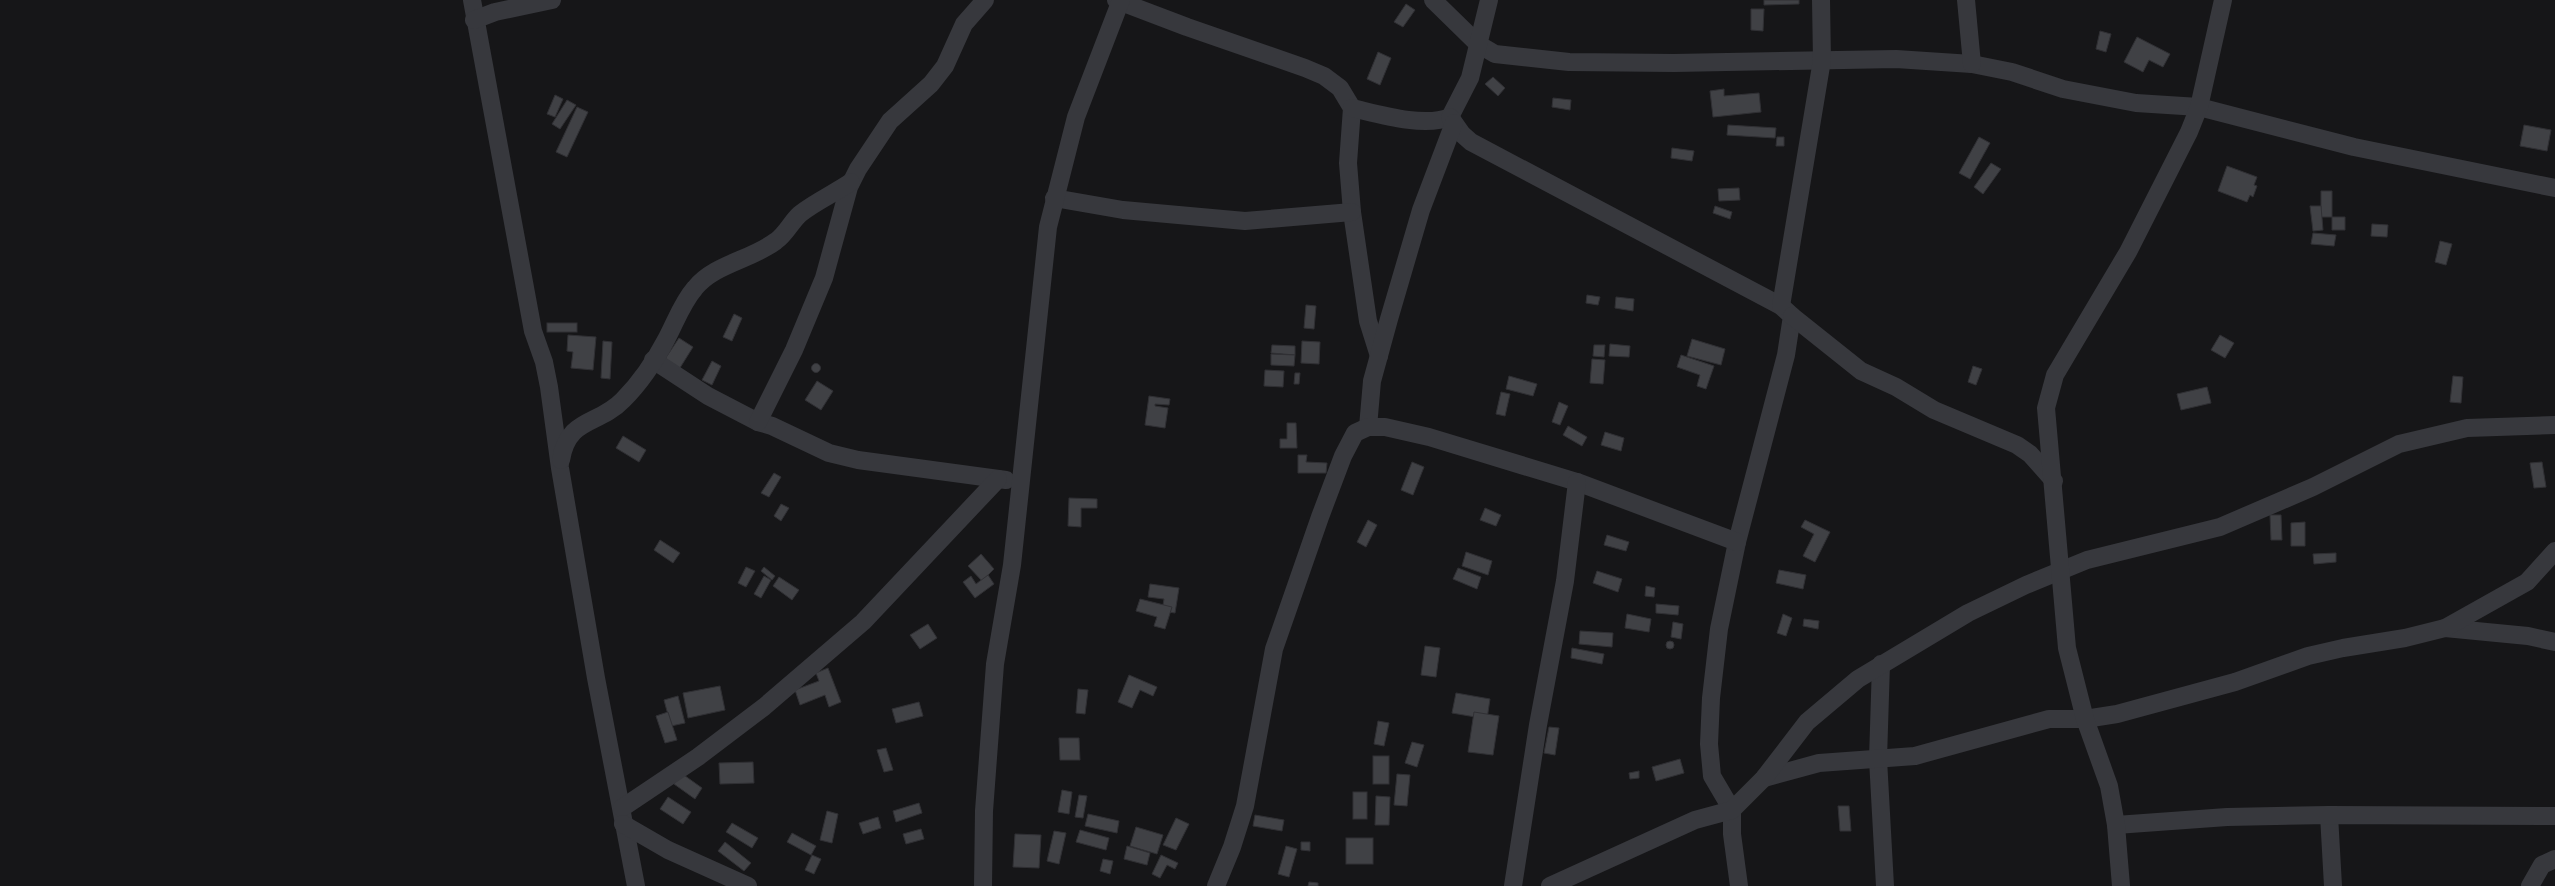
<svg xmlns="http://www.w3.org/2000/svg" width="2555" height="886" font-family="'Archivo Narrow',sans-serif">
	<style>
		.building { fill: #404145; stroke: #303034 }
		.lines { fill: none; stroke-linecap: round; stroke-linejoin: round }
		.minor { stroke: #37383d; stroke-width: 18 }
	</style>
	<rect width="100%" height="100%" fill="#161618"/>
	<g class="building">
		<polygon points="1764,0 1799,0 1799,4 1764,5"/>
		<polygon points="1406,4 1415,10 1403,27 1394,22"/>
		<polygon points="1751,9 1764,9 1763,31 1751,30"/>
		<polygon points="2100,31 2111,34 2106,52 2096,49"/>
		<polygon points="2137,37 2170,54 2163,67 2149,60 2143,72 2124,62"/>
		<polygon points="1378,52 1391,58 1380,85 1367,79"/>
		<polygon points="1493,77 1505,88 1498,96 1485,84"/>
		<polygon points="1724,89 1724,96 1759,93 1761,112 1713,117 1710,91"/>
		<polygon points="555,95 563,99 555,117 547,114"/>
		<polygon points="1553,98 1571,100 1570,110 1552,107"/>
		<polygon points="567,100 576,105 560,129 552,124"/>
		<polygon points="577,107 588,112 567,157 556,152"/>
		<polygon points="1728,125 1776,128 1775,138 1727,135"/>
		<polygon points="2524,125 2551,130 2547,151 2520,146"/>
		<polygon points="1777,137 1784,137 1784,146 1776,146"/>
		<polygon points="1979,137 1990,143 1970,179 1959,173"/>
		<polygon points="1672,148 1694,151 1692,161 1671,158"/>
		<polygon points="1991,163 2001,169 1983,194 1974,187"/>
		<polygon points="2227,166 2257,177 2254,185 2257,186 2253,197 2250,195 2247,202 2218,191"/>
		<polygon points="1739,188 1740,200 1719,201 1718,189"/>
		<polygon points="2321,191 2332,191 2332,217 2345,217 2345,230 2332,230 2332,217 2321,217"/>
		<polygon points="1715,206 1732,212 1730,219 1713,213"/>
		<polygon points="2310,206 2321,206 2323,230 2313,231"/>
		<polygon points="2372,224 2388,225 2387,237 2371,236"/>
		<polygon points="2313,233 2336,235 2334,246 2311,244"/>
		<polygon points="2440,241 2452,244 2446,265 2435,262"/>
		<polygon points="1587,295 1600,297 1598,305 1586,303"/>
		<polygon points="1616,297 1634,299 1633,311 1615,308"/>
		<polygon points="1306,305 1316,306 1314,329 1304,328"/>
		<polygon points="734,314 742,318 732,341 723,337"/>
		<rect x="547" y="323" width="30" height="9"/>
		<polygon points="568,335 596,337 593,370 571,368 573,352 567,351"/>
		<polygon points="2220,335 2234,343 2225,358 2211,350"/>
		<polygon points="679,338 693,347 678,371 663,362"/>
		<polygon points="1692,339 1725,349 1721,365 1687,356"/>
		<polygon points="603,341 612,342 610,379 601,378"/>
		<polygon points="1302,341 1320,342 1319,364 1301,363"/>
		<polygon points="1610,344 1630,346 1629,357 1609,356"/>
		<polygon points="1272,345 1295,346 1295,355 1271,353"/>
		<polygon points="1594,345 1605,345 1604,357 1593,356"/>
		<polygon points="1271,354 1295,355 1294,366 1271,365"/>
		<polygon points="1681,355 1714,366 1706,389 1697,386 1700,375 1677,367"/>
		<polygon points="1592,359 1605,360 1603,384 1590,383"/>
		<polygon points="712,361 721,366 712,385 702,380"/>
		<circle cx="816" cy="368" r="4.5"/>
		<polygon points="1973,366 1982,369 1976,385 1968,382"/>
		<polygon points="1265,370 1284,371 1283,387 1264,386"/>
		<polygon points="1295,373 1300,373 1299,384 1294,384"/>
		<polygon points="1509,376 1537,384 1533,396 1506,389"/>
		<polygon points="2453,376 2463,377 2461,403 2450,402"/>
		<polygon points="817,381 833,391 821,410 805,400"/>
		<polygon points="2207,387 2211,403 2181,410 2177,394"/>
		<polygon points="1501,392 1510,394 1505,416 1496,414"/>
		<polygon points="1149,396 1170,399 1169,405 1155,404 1155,406 1168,408 1165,428 1145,425"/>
		<polygon points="1559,402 1568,406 1560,425 1552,422"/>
		<polygon points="1287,423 1296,423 1297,448 1280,448 1280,439 1287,439"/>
		<polygon points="1568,426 1587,437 1582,446 1563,435"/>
		<polygon points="1605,432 1624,438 1621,451 1601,445"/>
		<polygon points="623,436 646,450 639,462 616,448"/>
		<polygon points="1298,455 1307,455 1306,462 1327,463 1326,473 1298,473"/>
		<polygon points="1412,462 1424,467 1413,495 1401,490"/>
		<polygon points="2542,462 2546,487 2534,488 2530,463"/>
		<polygon points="774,473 781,477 769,497 761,493"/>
		<polygon points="1069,498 1097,499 1097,508 1081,508 1081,527 1068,526"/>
		<polygon points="781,504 789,508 781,521 774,516"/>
		<polygon points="1485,508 1501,515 1496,526 1480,520"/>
		<polygon points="2270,515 2281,515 2282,540 2271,540"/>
		<polygon points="1368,520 1377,525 1366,547 1357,542"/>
		<polygon points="1805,520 1830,532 1815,562 1803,556 1814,534 1801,527"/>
		<polygon points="2305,522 2305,546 2291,546 2291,523"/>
		<polygon points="1607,535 1629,542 1626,551 1604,545"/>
		<polygon points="660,540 680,553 673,563 654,550"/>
		<polygon points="1466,552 1492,561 1488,575 1462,566"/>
		<polygon points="2336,553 2336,562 2314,564 2313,554"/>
		<polygon points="981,554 994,569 982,581 968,566"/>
		<polygon points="746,567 755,571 746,587 738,583"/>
		<polygon points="764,567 775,576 772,580 761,571"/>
		<polygon points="1458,568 1481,577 1477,589 1453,579"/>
		<polygon points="1779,570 1806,575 1803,589 1776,583"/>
		<polygon points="1597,571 1622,579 1618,592 1593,583"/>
		<polygon points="988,575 994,584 975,598 963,582 971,576 976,584"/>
		<polygon points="764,576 771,580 761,598 754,594"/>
		<polygon points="779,577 799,590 792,600 773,586"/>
		<polygon points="1150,584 1179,588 1175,613 1162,611 1164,599 1148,597"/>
		<polygon points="1646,586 1655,588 1654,597 1645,596"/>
		<polygon points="1140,599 1172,607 1165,629 1154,626 1157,617 1136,611"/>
		<polygon points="1656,604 1679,606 1678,615 1656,613"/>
		<polygon points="1627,614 1651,619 1649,632 1625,628"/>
		<polygon points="1783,614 1792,618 1786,636 1777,633"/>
		<polygon points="1804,619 1819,621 1818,629 1803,626"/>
		<polygon points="1673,622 1683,624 1681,639 1671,637"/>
		<polygon points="928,624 937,638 920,649 910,635"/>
		<polygon points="1580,631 1613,633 1612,647 1579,644"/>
		<circle cx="1670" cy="645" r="4"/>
		<polygon points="1425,646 1440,648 1436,677 1421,675"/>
		<polygon points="1572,648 1604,654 1602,664 1571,658"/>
		<polygon points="828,668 841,702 829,707 825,695 800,705 795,690 819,681 816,673"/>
		<polygon points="1129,675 1157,687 1153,696 1140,690 1132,708 1118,702"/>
		<polygon points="720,686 725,710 688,718 683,693"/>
		<polygon points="1078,689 1088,690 1085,714 1076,713"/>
		<polygon points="1456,693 1490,699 1487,719 1452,713"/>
		<polygon points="678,696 685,723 671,726 664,700"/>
		<polygon points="919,702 923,716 896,723 892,709"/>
		<polygon points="668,712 677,740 665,743 656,716"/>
		<polygon points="1474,712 1499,716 1493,755 1468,752"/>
		<polygon points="1378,721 1389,723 1384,746 1374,744"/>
		<polygon points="1549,727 1559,728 1555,755 1544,753"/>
		<polygon points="1059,738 1079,738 1080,760 1060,760"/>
		<polygon points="1412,742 1424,745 1417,767 1405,763"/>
		<polygon points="886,748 893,770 884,772 877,750"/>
		<rect x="1373" y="756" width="16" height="28"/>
		<polygon points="1680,759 1684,773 1656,781 1652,767"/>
		<polygon points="753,762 754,783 720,784 719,763"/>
		<polygon points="1639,771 1639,778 1630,779 1629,773"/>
		<polygon points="681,773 702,788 695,799 674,784"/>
		<polygon points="1397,774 1410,775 1407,806 1394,805"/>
		<polygon points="1062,790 1072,792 1069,814 1058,812"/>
		<rect x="1353" y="792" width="14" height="27"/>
		<polygon points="1079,795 1087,796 1083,818 1075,817"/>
		<polygon points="1376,796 1390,797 1389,825 1375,825"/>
		<polygon points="668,797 691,812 683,824 660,809"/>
		<polygon points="919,803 922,813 896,822 893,811"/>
		<polygon points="1838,806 1849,806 1851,831 1840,831"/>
		<polygon points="827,811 838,814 832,843 820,840"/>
		<polygon points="1088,814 1119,821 1117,833 1085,826"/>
		<polygon points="1255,815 1284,820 1282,831 1253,826"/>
		<polygon points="878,817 881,828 863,834 859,823"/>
		<polygon points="1176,818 1189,824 1176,850 1163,845"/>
		<polygon points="732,823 758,838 752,848 726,832"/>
		<polygon points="1136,827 1163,835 1157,854 1130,846"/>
		<polygon points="921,829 924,839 906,844 903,834"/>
		<polygon points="1080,830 1109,838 1106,850 1076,842"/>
		<polygon points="1054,831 1066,833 1059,864 1047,861"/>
		<polygon points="792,833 816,846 811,855 787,842"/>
		<polygon points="1015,834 1041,835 1039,868 1013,867"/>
		<rect x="1346" y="838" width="27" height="26"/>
		<polygon points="725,842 751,863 744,871 718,851"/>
		<polygon points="1301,842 1310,842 1310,851 1301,850"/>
		<polygon points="1127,846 1150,853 1147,865 1124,859"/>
		<polygon points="1286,846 1297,849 1289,877 1278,874"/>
		<polygon points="812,855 821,859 814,874 805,870"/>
		<polygon points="1161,855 1178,863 1175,869 1167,865 1160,878 1152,874"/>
		<polygon points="1103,859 1113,861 1110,874 1100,871"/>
		<polygon points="1309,882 1318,883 1318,886 1308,886"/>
	</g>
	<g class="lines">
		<g class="minor">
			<polyline points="472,0 533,331 544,362 549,387 560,468 596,678 636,886"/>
			<polyline points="1116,0 1187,27 1305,68 1324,76 1340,88 1352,108 1348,163 1352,212 1368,321 1379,356"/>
			<polyline points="1433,0 1478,44 1495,54 1569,62 1674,63 1896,59 1972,64 2012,72 2063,89 2136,103 2199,107 2354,147 2555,188"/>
			<polyline points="1966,0 1972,64"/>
			<polyline points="474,20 495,12 552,0"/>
			<path d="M1352 108C1378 114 1424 128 1450 117L1470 78 1489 0"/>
			<polyline points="1450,117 1462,134 1471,142 1781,306 1792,316 1786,355 1737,542 1719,629 1711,698 1709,744 1712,776 1732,810 1732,834 1739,886"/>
			<polyline points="1054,198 1123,210 1245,221 1352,212"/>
			<polyline points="1781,306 1822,60 1821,0"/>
			<polyline points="1792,316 1861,371 1896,387 1934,410 2017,445 2030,454 2054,481"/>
			<polyline points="653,360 708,396 758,422 772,426 829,453 858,460 1006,480"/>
			<polyline points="758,422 794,350 824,278 849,187 858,169 890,121 931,84 945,66 964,24 985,0"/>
			<polyline points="1368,427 1372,381 1389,319 1421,210 1454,123"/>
			<path d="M561 460C568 417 598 426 623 400 640 383 656 359 667 338 676 321 682 303 695 288 714 264 751 260 776 241 786 234 791 222 800 214 815 202 835 193 851 182"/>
			<polyline points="2445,628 2528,636 2555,642"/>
			<polyline points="1881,664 1878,759 1885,886"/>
			<polyline points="1764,778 1819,763 1915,756 2049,719 2085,719 2117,714 2235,682 2308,656 2343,648 2405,638 2445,628 2527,582 2555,551"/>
			<polyline points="622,808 698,757 764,707 863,622 998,479"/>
			<polyline points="2329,815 2333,886"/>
			<polyline points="623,824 668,850 748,886"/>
			<polyline points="2116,825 2227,817 2329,815 2555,816"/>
			<polyline points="983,886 984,811 995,664 1012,565 1048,227 1076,117 1121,0"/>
			<polyline points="1216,886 1232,847 1245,806 1274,649 1320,517 1343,456 1355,433 1368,427 1385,427 1429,437 1577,482 1737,542"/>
			<polyline points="1513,886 1538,725 1565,581 1577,482"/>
			<polyline points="1550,886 1695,820 1732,810 1764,778 1807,722 1858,679 1968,613 2026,585 2087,560 2220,527 2313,487 2399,444 2467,428 2555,425"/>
			<polyline points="2121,886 2116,825 2109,786 2085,719 2067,648 2046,408 2055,375 2128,252 2189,132 2199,107 2223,0"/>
			<polyline points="2530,886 2542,865 2555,859"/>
		</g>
	</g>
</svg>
